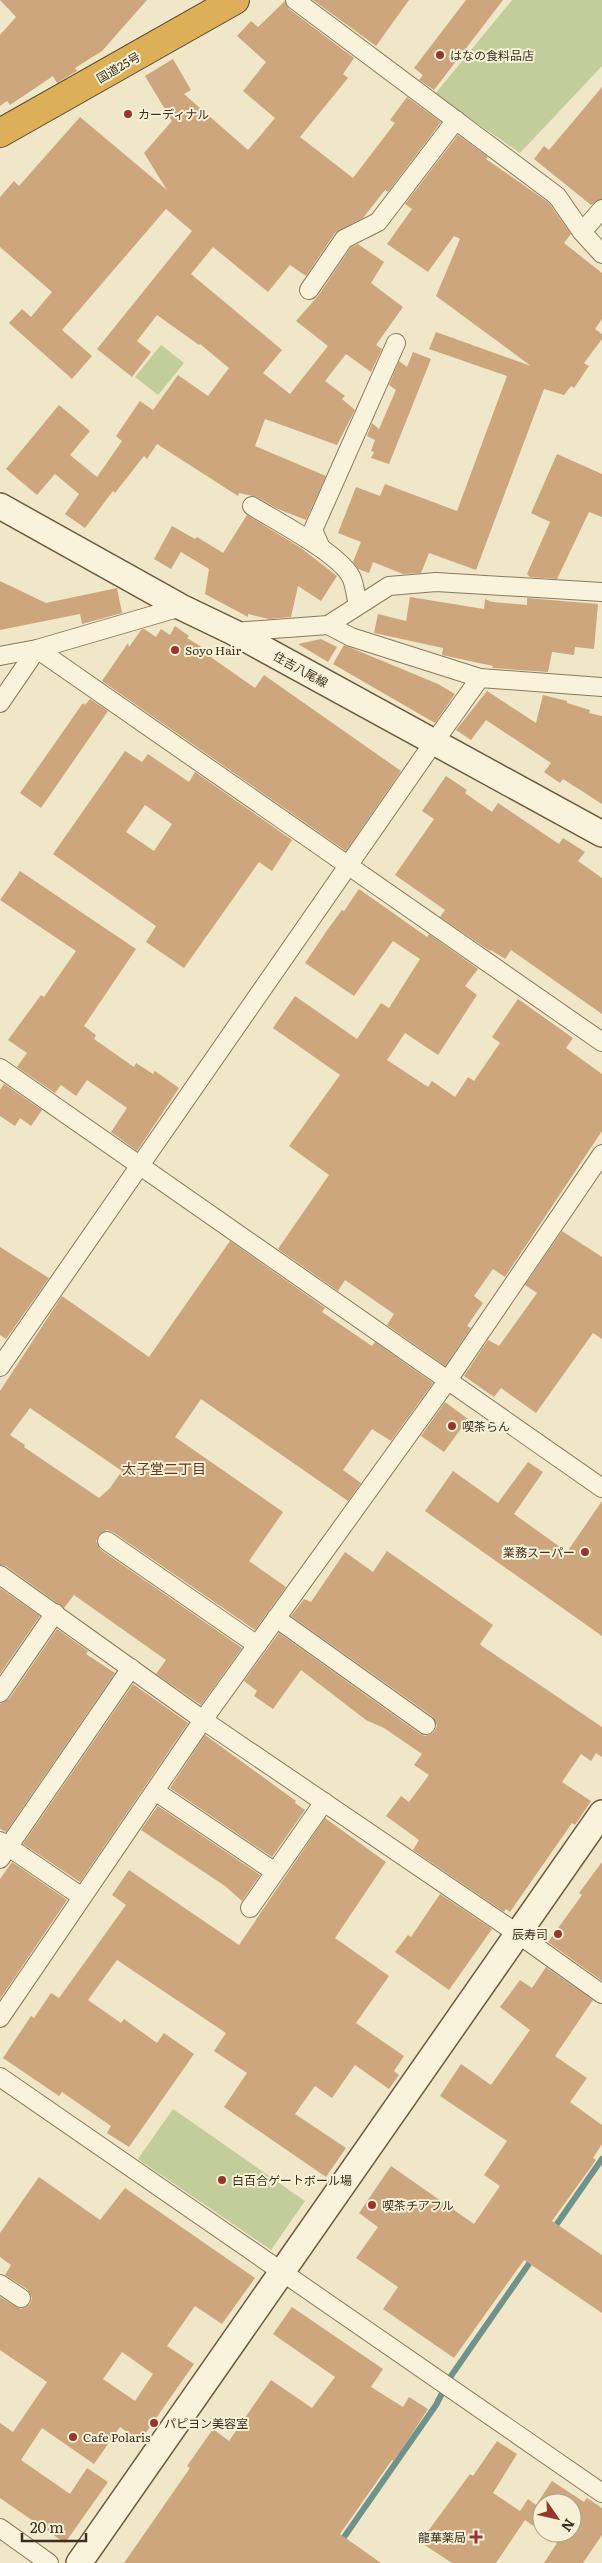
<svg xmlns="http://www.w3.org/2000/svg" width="602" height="2563" font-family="Literata,'Noto Sans JP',serif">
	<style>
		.green { fill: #c3cd9b }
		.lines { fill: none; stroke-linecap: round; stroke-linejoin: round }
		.stream { stroke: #6f928c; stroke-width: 6 }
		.building { fill: #cda67d; fill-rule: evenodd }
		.street-casing { stroke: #8b795c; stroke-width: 20 }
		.secondary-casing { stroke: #6d5a3f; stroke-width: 28 }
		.highway-casing { stroke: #594730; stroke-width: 30 }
		.street { stroke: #f9f3db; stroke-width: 18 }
		.secondary { stroke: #f9f3db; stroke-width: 25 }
		.highway { stroke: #ddaf59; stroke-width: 28 }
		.poi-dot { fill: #9a352c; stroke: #f6f0d7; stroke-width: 2 }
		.labels { text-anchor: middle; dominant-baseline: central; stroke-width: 4; stroke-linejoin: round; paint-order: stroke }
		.poi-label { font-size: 12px; fill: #3b3020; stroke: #f6f0d7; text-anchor: start }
		.street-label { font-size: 12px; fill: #3b3020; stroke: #f6f0d7 }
		.neighbourhood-label { font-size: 14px; fill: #68351f; stroke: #f6f0d7 }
	</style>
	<rect width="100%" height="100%" fill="#efe7c7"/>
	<g class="green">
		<polygon points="512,0 602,0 602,66 520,153 435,94"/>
		<polygon points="161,345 184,363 158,395 135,377"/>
		<polygon points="173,2109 305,2201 271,2250 138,2159"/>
	</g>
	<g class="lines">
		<g class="stream">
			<polyline points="552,2231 602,2159"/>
			<polyline points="340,2543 436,2405 451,2376 533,2258"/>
		</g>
	</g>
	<g class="building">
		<polygon points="0,0 147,0 102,51 75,68 77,71 57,83 53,76 10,105 7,101 0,106 0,35 16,17"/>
		<polygon points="313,0 409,0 376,46"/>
		<polygon points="466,0 503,0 434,90 419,80 423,75 414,68"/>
		<polygon points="285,1 289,9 354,58 343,74 348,78 300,137 353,178 395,123 390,120 407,97 441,122 388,192 385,190 363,218 335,233 306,276 290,265 268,292 213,247 191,274 282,350 263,373 290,394 328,346 296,321 318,296 351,247 358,244 384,262 371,283 403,307 376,345 382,349 371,372 346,354 325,381 345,396 342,399 355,410 337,445 265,419 255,446 326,476 306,520 278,509 257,497 239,493 238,496 157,444 147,459 144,456 115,493 113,491 85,528 65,514 79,494 55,474 37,495 6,469 59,405 90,431 70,455 97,477 122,441 116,436 140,401 153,410 178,375 208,396 229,368 200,344 199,345 157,315 137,341 151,352 132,377 97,349 192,231 166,209 62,330 92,356 72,379 9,323 22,309 31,317 52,292 0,247 0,197 14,181 19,186 80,117 167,190 144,153 172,121 145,76 173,59 191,90 184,94 248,150 275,118 243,91 266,62 237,36 251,21 258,27"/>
		<polygon points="602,87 602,199 591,205 534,159 544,146 549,150"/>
		<polygon points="458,135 488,157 486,159 549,203 571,234 564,243 602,273 602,319 595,329 602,334 602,339 584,363 589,366 574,388 571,386 564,395 544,389 476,570 429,553 421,573 403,574 373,562 369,573 358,569 353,562 361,542 338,533 356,487 380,496 385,484 457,511 507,376 429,349 436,332 531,366 436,296 460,239 454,236 428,272 387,244 412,209 405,204"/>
		<polygon points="413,352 431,359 389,464 371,458 374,452 371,451 375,440 367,436 372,423 379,429 396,390 389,385 399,361 407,367"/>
		<polygon points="557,454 602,474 602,517 589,512 557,579 530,577 527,574 550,522 531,513"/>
		<polygon points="247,515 301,548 337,576 321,601 298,586 291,617 269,619 248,614 248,617 205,594 209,569 181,552 171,569 154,559 172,526 195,539 197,537 223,553"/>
		<polygon points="0,581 46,603 117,588 122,613 82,624 80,614 0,630"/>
		<polygon points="410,597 484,609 485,599 492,602 527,605 527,598 598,604 594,649 575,647 574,655 552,652 548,672 492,668 493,666 442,655 443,648 374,633 378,614 406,621"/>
		<polygon points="175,626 189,636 187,638 203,648 212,658 255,688 264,675 401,771 346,851 102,681 128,643 129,647 141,630 144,629 156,637 161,629 170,635"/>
		<polygon points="321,639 337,647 328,662 298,644"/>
		<polygon points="344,645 438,684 455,694 435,723 333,664"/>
		<polygon points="487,691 536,723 543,695 567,701 567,703 590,710 589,713 602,716 602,804 563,779 560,783 544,772 551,763 486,720 471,740 456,730"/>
		<polygon points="90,699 108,711 41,808 20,793 83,703 85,705"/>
		<path d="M125 751 142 762 148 754 189 782 195 772 292 840 272 871 259 862 184 968 146 942 156 926 53 854ZM145 805 172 824 154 851 126 832Z"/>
		<polygon points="446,776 467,790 465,793 492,812 498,803 559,844 563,838 585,852 578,861 602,878 602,1014 511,950 505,959 491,950 490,951 440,917 445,910 395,875 434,819 422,811"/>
		<polygon points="20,871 136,949 84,1026 96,1035 94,1039 134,1067 136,1063 153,1074 155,1071 179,1088 137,1151 111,1132 127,1108 87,1080 76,1096 61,1085 55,1093 17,1067 27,1053 8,1040 41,995 44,997 76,951 0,900"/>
		<polygon points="359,889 427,937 429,934 478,969 465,986 477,995 438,1055 405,1033 387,1060 428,1087 432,1081 455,1097 468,1077 474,1081 500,1043 492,1037 518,999 573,1038 566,1048 602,1074 602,1131 505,1277 493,1269 474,1296 483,1303 467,1326 471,1328 445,1366 387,1325 394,1314 345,1280 338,1291 278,1249 329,1175 289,1146 340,1075 273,1028 295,996 357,1039 381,1003 389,1008 420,959 393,941 354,996 305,963 328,929 342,910 344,911"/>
		<polygon points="4,1084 42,1110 31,1126 20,1118 15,1126 0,1116 0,1090"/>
		<polygon points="562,1231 602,1257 602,1339 593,1333 536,1413 501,1388 494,1397 464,1376 488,1340 499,1346 537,1293 525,1285"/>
		<path d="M230 1241 325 1308 322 1312 372 1346 375 1342 433 1383 391 1441 372 1429 343 1470 361 1483 348 1501 201 1399 175 1437 283 1512 249 1561 286 1587 255 1630 113 1532 107 1530 99 1535 96 1541 101 1550 242 1648 201 1705 156 1674 166 1660 74 1595 64 1608 6 1566 0 1565V1391L62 1296 149 1357ZM30 1408 122 1471 110 1488 99 1498 24 1447 25 1445 10 1435Z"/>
		<polygon points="0,1247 49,1278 6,1339 0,1335"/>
		<polygon points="445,1402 468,1419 444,1452 421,1436"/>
		<polygon points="528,1462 543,1472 514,1514 567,1552 602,1501 602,1636 425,1511 453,1471 498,1503"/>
		<polygon points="387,1551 493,1625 480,1644 482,1646 602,1727 602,1757 596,1753 591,1761 581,1754 562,1782 591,1801 575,1825 572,1823 510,1912 506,1909 504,1912 413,1850 419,1840 386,1816 401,1796 409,1802 429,1775 414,1765 422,1754 384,1728 366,1720 301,1670 273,1709 254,1696 257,1691 244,1681 279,1633 420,1734 425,1736 434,1732 437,1726 432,1716 291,1616 304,1599 311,1602 345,1552 373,1572"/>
		<polygon points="0,1588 40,1616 0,1674"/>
		<polygon points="57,1629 88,1651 86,1654 115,1673 6,1832 0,1829 0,1704 9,1699"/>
		<polygon points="133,1684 188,1723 80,1882 23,1844"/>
		<polygon points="205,1735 296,1801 295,1803 305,1810 272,1857 170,1788"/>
		<polygon points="158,1806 260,1875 242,1901 225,1886 141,1830"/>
		<polygon points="325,1818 386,1862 335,1938 389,1976 356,2023 404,2056 394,2071 399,2075 389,2089 355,2065 332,2098 315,2086 295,2114 346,2148 326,2177 224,2107 247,2073 214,2051 226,2033 117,1960 88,2000 121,2023 124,2019 157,2043 164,2033 194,2054 129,2147 107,2133 111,2126 62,2092 59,2096 3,2058 31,2016 34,2018 51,1993 59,1998 126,1905 112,1895 129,1870 239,1945"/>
		<polygon points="12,1862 67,1900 0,1999 0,1879"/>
		<polygon points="602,1862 602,1981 548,1942 582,1895 579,1893"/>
		<polygon points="440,1894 492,1929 449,1990 395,1952 408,1935 411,1937"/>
		<polygon points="546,1967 593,2000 555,2056 587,2078 570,2102 602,2125 602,2144 593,2158 596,2160 552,2221 602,2255 602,2313 524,2260 454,2358 383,2309 398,2287 356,2258 378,2227 359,2213 391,2166 474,2224 500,2186 484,2175 507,2141 440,2096 461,2064 491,2085 530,2030 500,2007 520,1980 532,1988"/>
		<path d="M39 2177 100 2220 125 2188 255 2278 222 2324 195 2306 167 2346 194 2364 140 2441 120 2427 94 2464 42 2428 21 2460 70 2494 87 2468 108 2482 65 2543 0 2498V2423L13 2432 47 2382 0 2350V2297L21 2309 30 2304 32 2298 27 2289 5 2275 11 2265 0 2257V2233ZM122 2352 153 2374 135 2401 103 2379Z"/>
		<polygon points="292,2307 383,2369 371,2387 403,2407 409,2397 428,2409 394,2461 392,2460 340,2534 381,2563 124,2563 190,2468 187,2466 213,2429 229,2441 271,2380 312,2408 335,2377 273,2334"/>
		<polygon points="497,2441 517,2454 493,2493 520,2511 528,2499 536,2505 552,2481 584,2502 587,2498 602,2508 602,2535 583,2563 544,2563 557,2543 543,2533 572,2533 572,2503 542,2503 542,2532 525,2520 496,2563 452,2563 420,2542 470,2474 473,2476"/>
	</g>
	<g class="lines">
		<g class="street-casing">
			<g id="street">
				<polyline points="295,0 557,196 582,232 602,254"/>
				<polyline points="582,232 602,209"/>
				<polyline points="309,290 344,239 378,222 456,120"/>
				<path d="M252 506C274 520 343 555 352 579 355 587 356 597 358 605"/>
				<polyline points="321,548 313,530 396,343"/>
				<polyline points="328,625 351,637 480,678 602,687"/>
				<polyline points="233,632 328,625 389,586 436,582 602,592"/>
				<polyline points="37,649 602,1042"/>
				<polyline points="0,656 37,649 181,607"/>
				<polyline points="0,703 37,649"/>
				<polyline points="0,1068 602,1488"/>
				<polyline points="0,1367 427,752 480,678"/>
				<polyline points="107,1541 257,1645"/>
				<polyline points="0,1575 203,1720 518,1934 602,1994"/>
				<polyline points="276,1618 426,1725"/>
				<polyline points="0,1693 55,1613"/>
				<polyline points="155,1791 275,1872"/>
				<polyline points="0,1841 82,1897"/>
				<polyline points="0,1859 131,1668"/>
				<polyline points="250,1908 324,1802"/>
				<polyline points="0,2018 203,1720 448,1380 602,1154"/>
				<polyline points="0,2077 602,2493"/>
				<polyline points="0,2284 21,2298"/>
				<polyline points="0,2528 49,2563"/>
			</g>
		</g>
		<g class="secondary-casing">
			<g id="secondary">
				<polyline points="0,506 181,607 233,632 602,834"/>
				<polyline points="79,2563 602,1813"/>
			</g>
		</g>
		<g class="highway-casing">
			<polyline id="highway" points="0,133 235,0"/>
		</g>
		<use href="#street" class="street"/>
		<use href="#secondary" class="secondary"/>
		<use href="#highway" class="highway"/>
	</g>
	<g class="poi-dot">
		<circle cx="440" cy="55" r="5"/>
		<circle cx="128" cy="114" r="5"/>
		<circle cx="175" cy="650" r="5"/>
		<circle cx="452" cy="1426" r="5"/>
		<circle cx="585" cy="1552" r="5"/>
		<circle cx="558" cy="1934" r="5"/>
		<circle cx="222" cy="2180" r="5"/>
		<circle cx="372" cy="2205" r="5"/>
		<circle cx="154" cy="2423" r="5"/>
		<circle cx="73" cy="2437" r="5"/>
		<path d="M473.5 2529.5h5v5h5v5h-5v5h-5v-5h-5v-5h5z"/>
	</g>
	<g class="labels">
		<g class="poi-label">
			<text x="450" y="55">はなの食料品店</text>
			<text x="138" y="114">カーディナル</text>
			<text x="185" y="650">Soyo Hair</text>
			<text x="462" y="1426">喫茶らん</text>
			<text x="575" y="1552" text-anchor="end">業務スーパー</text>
			<text x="548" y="1934" text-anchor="end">辰寿司</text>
			<text x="232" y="2180">白百合ゲートボール場</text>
			<text x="382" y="2205">喫茶チアフル</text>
			<text x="164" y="2423">パピヨン美容室</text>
			<text x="83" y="2437">Cafe Polaris</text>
			<text x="466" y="2537" text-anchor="end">龍華薬局</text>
		</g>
		<g class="street-label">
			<text transform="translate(118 67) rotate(-30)">国道25号</text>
			<text transform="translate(301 669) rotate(29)">住吉八尾線</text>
		</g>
		<g class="neighbourhood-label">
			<text x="164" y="1468">太子堂二丁目</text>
		</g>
	</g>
	<g transform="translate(557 2518) rotate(124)"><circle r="24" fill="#f6f0d7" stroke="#aba38e"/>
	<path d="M0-4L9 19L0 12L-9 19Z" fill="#9a352c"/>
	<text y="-8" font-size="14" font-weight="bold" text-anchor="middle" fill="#3b3020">N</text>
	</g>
	<path d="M22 2533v8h64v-8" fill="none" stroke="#3b3020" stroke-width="2.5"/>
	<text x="30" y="2533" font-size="15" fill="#3b3020" stroke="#f6f0d7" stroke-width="4" paint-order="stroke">20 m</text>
</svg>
